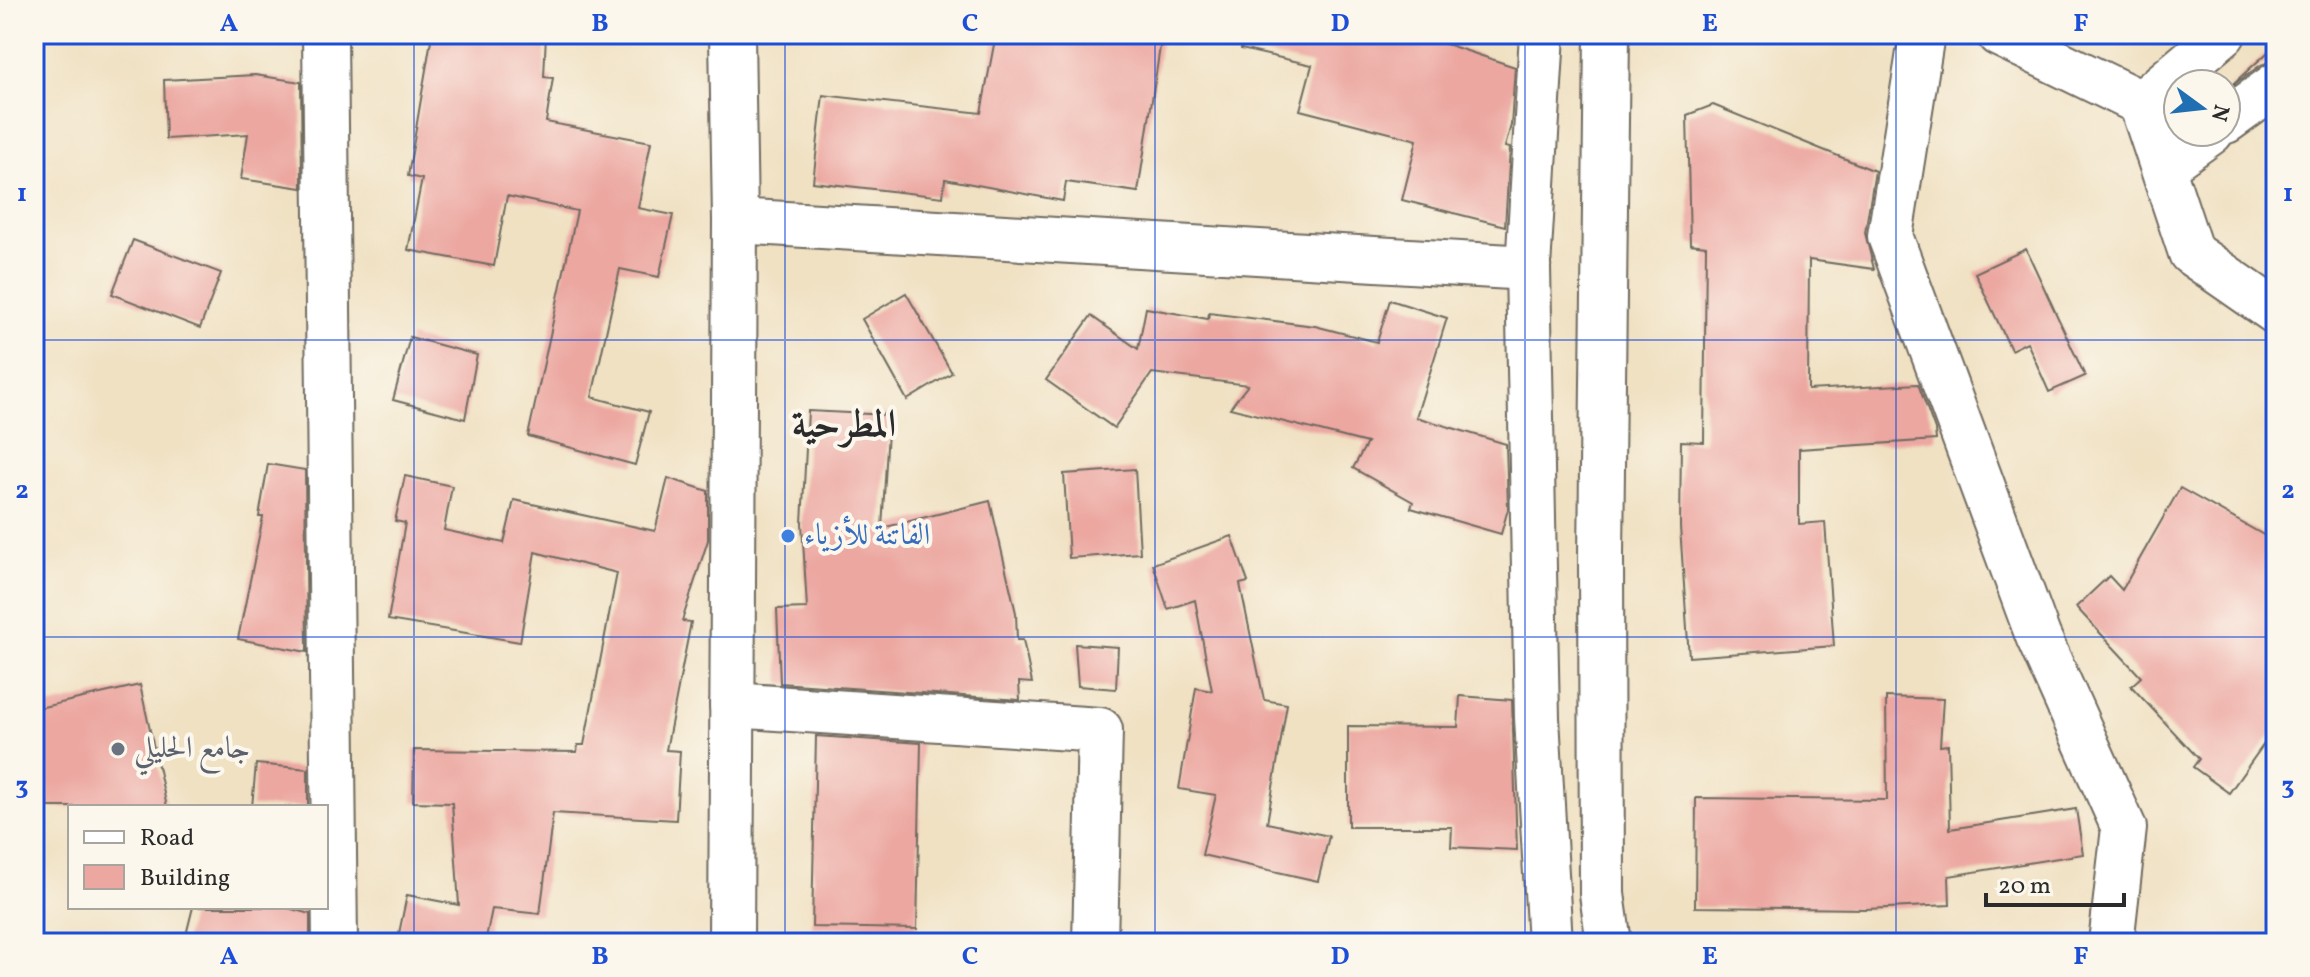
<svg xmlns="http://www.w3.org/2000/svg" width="2310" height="977" font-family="Vollkorn,Amiri,serif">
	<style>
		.building { fill: #eca7a1 }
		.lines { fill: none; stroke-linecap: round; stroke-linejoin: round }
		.minor-casing { stroke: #706b60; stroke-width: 48 }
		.minor { stroke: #fff; stroke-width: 44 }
		.grid { fill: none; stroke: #1d4ed8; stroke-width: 2; stroke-opacity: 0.55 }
		.shop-dot { fill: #3f7fe0; stroke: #fbf7ec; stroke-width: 3 }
		.worship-dot { fill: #6b7280; stroke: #fbf7ec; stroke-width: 3 }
		.labels { text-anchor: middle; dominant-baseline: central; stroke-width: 8; stroke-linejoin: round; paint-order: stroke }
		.shop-label { font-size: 30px; fill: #366cbe; stroke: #fbf7ec; text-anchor: start }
		.worship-label { font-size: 30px; fill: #5b616d; stroke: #fbf7ec; text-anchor: start }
		.district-label { font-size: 38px; font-weight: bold; fill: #2b2b2b; stroke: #fbf7ec }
		.neatline { fill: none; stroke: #1d4ed8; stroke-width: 3 }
		.grid-label { font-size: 26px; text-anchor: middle; font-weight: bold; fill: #1d4ed8 }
	</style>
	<rect width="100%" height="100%" fill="#fbf7ec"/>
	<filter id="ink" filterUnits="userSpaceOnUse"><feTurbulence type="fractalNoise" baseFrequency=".0125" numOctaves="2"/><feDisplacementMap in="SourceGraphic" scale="16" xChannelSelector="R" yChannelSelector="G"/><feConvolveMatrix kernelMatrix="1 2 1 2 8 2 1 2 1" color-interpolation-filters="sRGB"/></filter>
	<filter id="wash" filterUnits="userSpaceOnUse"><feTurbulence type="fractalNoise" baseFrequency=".006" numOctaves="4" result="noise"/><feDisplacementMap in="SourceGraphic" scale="32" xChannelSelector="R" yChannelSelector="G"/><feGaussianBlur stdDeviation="1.8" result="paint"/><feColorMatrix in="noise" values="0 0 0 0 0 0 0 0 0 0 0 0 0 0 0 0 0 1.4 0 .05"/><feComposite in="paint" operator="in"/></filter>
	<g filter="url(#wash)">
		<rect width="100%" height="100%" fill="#f0e1c3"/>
		<g id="blocks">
			<g class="building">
				<polygon points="432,34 546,34 544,77 553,78 546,122 651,142 638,208 673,215 659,277 620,269 592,397 649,412 635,465 528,436 577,211 507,196 494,266 408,250 422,179 408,176"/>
				<polygon points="996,34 1162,34 1138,192 1066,182 1063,201 945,179 943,197 813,182 823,95 981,113"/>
				<polygon points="1243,34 1416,34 1515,67 1511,125 1505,147 1510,148 1505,226 1402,200 1417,140 1300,110 1312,65 1241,49"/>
				<polygon points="2276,45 2276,60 2261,65 2226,90"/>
				<polygon points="255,75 301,82 302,188 241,179 248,134 166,139 164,80"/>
				<polygon points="1713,105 1875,171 1865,233 1874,269 1809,260 1808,390 1918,384 1935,430 1936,440 1799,449 1799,524 1825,522 1834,646 1689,657 1680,527 1681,441 1704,442 1706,246 1690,244 1687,115"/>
				<polygon points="133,240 221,273 200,328 112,294"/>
				<polygon points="2026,249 2085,376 2049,392 2027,342 2011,350 1975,273"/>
				<polygon points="906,293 952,373 907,400 862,319"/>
				<polygon points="1390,300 1447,318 1416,417 1506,444 1508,509 1501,534 1411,508 1413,502 1353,468 1367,443 1230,408 1248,385 1152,373 1114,428 1046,380 1091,316 1138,349 1146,308 1208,319 1209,313 1315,326 1377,342"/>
				<polygon points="410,337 477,355 465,419 393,400"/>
				<polygon points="808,411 889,415 882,528 990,501 1016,613 1017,640 1023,640 1032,683 1019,682 1020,700 780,683 777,609 807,608 802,523"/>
				<polygon points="268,464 305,470 307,652 238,639 263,517 259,517"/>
				<polygon points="1135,469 1140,553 1069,558 1064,474"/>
				<polygon points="405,476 452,486 444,530 504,543 514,500 655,531 668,478 708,491 708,540 682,621 691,622 666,750 680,751 676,820 553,813 540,914 492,909 485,943 397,943 407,895 459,905 452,803 413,802 414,750 577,752 578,745 584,745 617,573 535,552 520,642 388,620 405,523 395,521"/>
				<polygon points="2180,488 2276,542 2276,727 2229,793 2193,767 2199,759 2131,686 2141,677 2076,607 2109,576 2122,590"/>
				<polygon points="1232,536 1248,582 1240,584 1264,700 1287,704 1267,823 1329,836 1318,881 1202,855 1216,795 1179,789 1196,688 1212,691 1195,600 1168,609 1153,564"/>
				<polygon points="1075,644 1118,647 1116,689 1078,686"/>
				<polygon points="140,685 167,807 48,807 34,741 34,709"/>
				<polygon points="1460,696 1512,700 1517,850 1451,847 1452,827 1348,827 1348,726 1458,727"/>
				<polygon points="1886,697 1943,699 1940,746 1948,745 1950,829 2076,809 2083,854 1949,876 1950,905 1866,909 1695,907 1696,798 1887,800"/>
				<polygon points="816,736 921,743 917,929 812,927"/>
				<polygon points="256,764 308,769 308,807 252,807"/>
				<polygon points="193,907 284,907 310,914 310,943 184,943"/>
			</g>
		</g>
	</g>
	<g filter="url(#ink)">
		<use href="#blocks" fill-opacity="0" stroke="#706b60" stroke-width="2"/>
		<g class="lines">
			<g class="minor-casing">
				<g id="minor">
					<polyline points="325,34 335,943"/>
					<polyline points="1542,34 1528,268 1537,718 1550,943"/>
					<polyline points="1607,34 1601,556 1602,894 1609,943"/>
					<polyline points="1922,34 1890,236 2038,636 2124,828 2111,943"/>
					<polyline points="1999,34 2141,103 2191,253 2276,312"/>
					<polyline points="2141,103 2223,34"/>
					<polyline points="2226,121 2276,85"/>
					<polyline points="2165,165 2211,132"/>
					<polyline points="735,221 1528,268"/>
					<polyline points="732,705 1100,730 1095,943"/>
					<polyline points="731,943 735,221 732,34"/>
				</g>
			</g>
			<use href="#minor" class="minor"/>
		</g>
	</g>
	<path class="grid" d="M414 34V943M785 34V943M1155 34V943M1525 34V943M1896 34V943M34 340H2276M34 637H2276"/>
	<circle class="shop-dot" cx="788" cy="536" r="8"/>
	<circle class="worship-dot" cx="118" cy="749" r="8"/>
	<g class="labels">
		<g class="shop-label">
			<text x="804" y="536">الفاتنة للأزياء</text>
		</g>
		<g class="worship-label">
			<text x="134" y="749">جامع الحليلي</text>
		</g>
		<g class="district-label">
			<text x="844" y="426">المطرحية</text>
		</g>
	</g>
	<rect width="2310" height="977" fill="none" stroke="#fbf7ec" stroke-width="88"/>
	<rect x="68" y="805" width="260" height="104" fill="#fbf7ec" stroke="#a8a59f" stroke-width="2"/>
	<rect x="84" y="831" width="40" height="12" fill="#ffffff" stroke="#a8a59f" stroke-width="2"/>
	<text x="140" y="845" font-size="24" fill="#2b2b2b">Road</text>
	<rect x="84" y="865" width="40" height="24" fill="#eca7a1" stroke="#a8a59f" stroke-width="2"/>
	<text x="140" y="885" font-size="24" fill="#2b2b2b">Building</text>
	<g transform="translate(2202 108) rotate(105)"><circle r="38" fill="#fbf7ec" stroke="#a8a59f" stroke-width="2"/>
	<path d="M0-6L14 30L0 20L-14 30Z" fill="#1f6fb2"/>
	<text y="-12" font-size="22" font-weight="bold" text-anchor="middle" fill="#2b2b2b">N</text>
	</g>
	<path d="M1986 893v12h138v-12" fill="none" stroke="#2b2b2b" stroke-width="4"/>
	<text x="1998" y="893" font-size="24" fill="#2b2b2b" stroke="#fbf7ec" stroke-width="6" paint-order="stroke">20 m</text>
	<rect x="44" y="44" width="2222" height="889" class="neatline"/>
	<g class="grid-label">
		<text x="229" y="31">A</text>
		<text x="600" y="31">B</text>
		<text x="970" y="31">C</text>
		<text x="1340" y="31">D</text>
		<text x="1710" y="31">E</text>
		<text x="2081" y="31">F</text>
		<text x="22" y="201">1</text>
		<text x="2288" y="201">1</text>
		<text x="22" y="498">2</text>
		<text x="2288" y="498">2</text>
		<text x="22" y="794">3</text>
		<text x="2288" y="794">3</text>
		<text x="229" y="964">A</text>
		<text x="600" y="964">B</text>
		<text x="970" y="964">C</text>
		<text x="1340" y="964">D</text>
		<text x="1710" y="964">E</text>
		<text x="2081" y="964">F</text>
	</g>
</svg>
